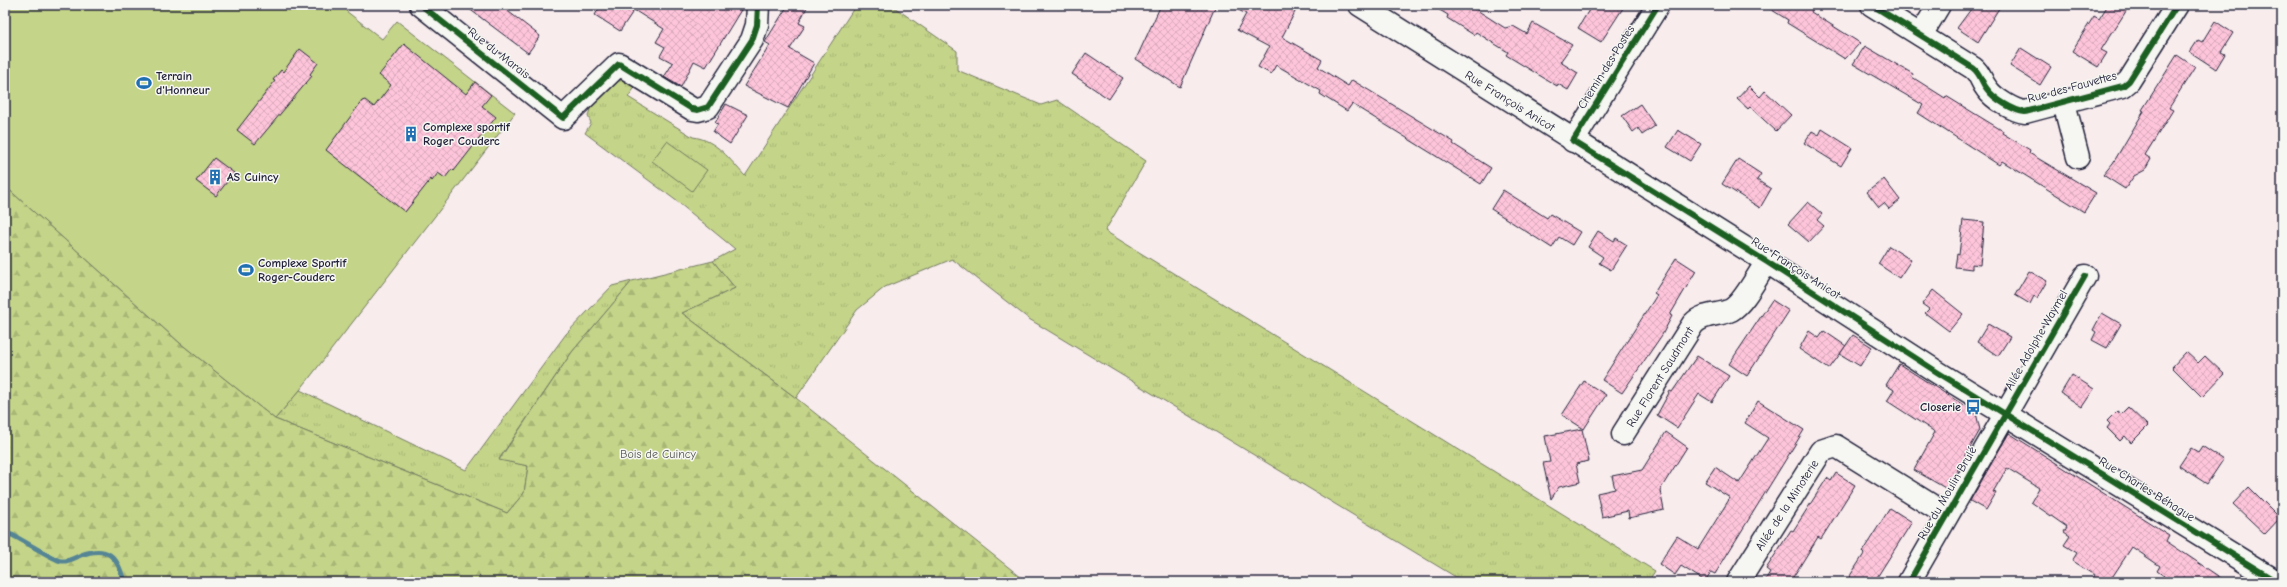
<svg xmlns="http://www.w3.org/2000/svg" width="2287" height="587" font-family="'Comic Neue',sans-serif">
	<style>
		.grass { fill: url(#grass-tufts); stroke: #737b62 }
		.forest { fill: url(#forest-firs); stroke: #737b62 }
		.park { fill: #c4d488; stroke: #737b62 }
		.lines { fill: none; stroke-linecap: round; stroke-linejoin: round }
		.stream { stroke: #548595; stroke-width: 5 }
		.building { fill: url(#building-cross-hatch); stroke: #22223b }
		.minor-casing { stroke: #22223b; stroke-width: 25 }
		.minor { stroke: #f6f6f2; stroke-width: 22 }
		.cycleway-casing { stroke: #f6f6f2; stroke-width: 8 }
		.cycleway { stroke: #1b5e20; stroke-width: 6 }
		.labels { text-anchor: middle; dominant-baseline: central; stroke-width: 3; stroke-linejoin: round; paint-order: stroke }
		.street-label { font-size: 12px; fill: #22223b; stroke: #f6f6f2 }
		.poi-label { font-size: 12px; font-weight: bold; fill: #22223b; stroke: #f6f6f2; text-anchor: start }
		.park-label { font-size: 12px; fill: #535752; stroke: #f6f6f2 }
	</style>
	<defs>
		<pattern id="grass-tufts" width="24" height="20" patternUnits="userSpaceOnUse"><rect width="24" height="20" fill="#c4d488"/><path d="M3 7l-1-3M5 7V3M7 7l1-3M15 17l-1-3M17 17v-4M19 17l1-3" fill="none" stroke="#a8b676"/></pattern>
		<pattern id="forest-firs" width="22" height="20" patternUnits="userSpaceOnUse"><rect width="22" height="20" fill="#c4d488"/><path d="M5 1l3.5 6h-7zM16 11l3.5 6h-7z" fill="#a8b676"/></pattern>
		<pattern id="building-cross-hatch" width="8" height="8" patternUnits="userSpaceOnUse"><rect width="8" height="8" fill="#fec5da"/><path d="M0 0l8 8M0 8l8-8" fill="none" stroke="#d9a9bc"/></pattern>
	</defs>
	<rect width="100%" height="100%" fill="#f8eced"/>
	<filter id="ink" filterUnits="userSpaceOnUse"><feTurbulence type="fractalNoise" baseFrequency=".025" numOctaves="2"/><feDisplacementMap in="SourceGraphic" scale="8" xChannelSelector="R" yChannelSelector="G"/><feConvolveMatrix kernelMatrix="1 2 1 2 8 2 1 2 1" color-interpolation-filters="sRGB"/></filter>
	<g filter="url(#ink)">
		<g class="grass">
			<path d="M856 5H891L957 51V70L1041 105 1057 100 1146 161 1105 231 1655 571 1648 582H1464L1029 319 952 259 885 287 857 310 796 398 682 313 735 288 713 261 735 249 674 199 585 133 591 123 588 116 590 109 619 81 625 80 636 86 628 97 693 137C717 140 730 160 745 176Z"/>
			<polygon points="632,281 572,352 499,459 528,466 524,493 507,513 275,419 300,390 466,470 566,334 612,286"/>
		</g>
		<polygon class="forest" points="5,186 180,343 275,419 507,513 524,493 528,466 499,460 572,352 632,281 713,261 735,288 682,313 796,398 1027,582 5,582"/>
		<g class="park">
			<polygon points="5,5 350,5 346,11 382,39 397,21 515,113 300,390 275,419 180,343 5,186"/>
			<polygon points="667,141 707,170 692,191 652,161"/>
		</g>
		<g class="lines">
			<path class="stream" d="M5 534 12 535C21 539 54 560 61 561 69 562 74 558 81 555 107 545 118 556 124 582"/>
		</g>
		<g class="building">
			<polygon points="464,5 500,5 540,36 528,53"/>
			<polygon points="601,5 744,5 706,67 694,61 681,87 664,77 673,63 660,56 665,47 656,42 664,29 634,10 620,31 595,15"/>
			<polygon points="788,5 808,5 799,23 805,26 790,49 814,63 788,108 744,86 770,45 765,42"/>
			<polygon points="1161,5 1216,5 1180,87 1136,59"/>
			<polygon points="1229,5 1286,5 1296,10 1282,37 1322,60 1318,67 1348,86 1352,80 1454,142 1453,144 1491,168 1481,184 1352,104 1347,111 1320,94 1321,91 1276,65 1271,74 1258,67 1269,47 1237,30 1246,14"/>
			<polygon points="1431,5 1469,5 1505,28 1513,26 1527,34 1533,23 1572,45 1560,62 1578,73 1568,90 1558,84 1557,86 1506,55 1508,52 1490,41 1476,32 1474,35 1447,18 1448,15"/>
			<polygon points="1592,5 1625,5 1601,42 1578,28"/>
			<polygon points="1764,5 1815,5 1811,12 1860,43 1845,59 1787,23 1788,20"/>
			<polygon points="1974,5 2001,5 1978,42 1957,28"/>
			<polygon points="2108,5 2130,5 2101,50 2107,53 2098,67 2072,51 2094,16 2099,19"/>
			<polygon points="2215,21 2233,33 2221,52 2225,54 2216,69 2190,52 2198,40 2202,42"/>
			<polygon points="404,44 466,94 475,82 491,95 482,106 496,117 454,171 452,169 445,178 438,173 432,181 431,179 405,212 326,150 362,101 365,100 374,107 391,85 379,75"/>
			<polygon points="1865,46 1913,74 1912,77 1945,98 1946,96 2003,131 2002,133 2030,150 2029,153 2096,193 2084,212 2002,161 1999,165 1918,113 1923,105 1853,64"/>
			<polygon points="2021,48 2051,67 2040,85 2010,66"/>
			<polygon points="300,49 318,63 310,74 312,76 255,144 237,130 275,81 273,80 281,70 283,72"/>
			<polygon points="1086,53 1123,78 1109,99 1072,74"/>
			<polygon points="2177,55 2195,67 2169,108 2173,110 2145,155 2151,159 2145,170 2134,176 2125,189 2103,175 2113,163 2144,111 2142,110"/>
			<polygon points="1749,86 1760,97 1765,91 1791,115 1776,131 1750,107 1748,109 1737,99"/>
			<polygon points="726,104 748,115 730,144 713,132 718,124 715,123"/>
			<polygon points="1640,104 1655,126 1642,135 1638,128 1633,132 1622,116"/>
			<polygon points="1822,129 1852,148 1841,166 1804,143 1812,131 1819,135"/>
			<polygon points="1678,130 1701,144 1690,161 1667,147"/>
			<polygon points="214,158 234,173 216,196 196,181"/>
			<polygon points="1738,159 1761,174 1757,180 1771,189 1760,208 1722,184"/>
			<polygon points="1884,179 1900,200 1889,209 1884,203 1879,207 1867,192"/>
			<polygon points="1503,190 1547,218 1550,214 1580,232 1572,245 1559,237 1552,248 1491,209"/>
			<polygon points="1808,202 1822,214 1817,220 1824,226 1809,242 1788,224"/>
			<polygon points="1963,220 1984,222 1980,265 1972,264 1972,269 1955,267 1957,254 1959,255"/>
			<polygon points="1598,231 1614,241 1616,238 1627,245 1611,270 1599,263 1603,257 1588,247"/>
			<polygon points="1889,246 1911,260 1899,278 1878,264"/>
			<polygon points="1676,258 1696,271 1670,315 1672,316 1662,335 1622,393 1602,380 1657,295 1654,293"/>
			<polygon points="2029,271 2047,281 2037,298 2034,296 2030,304 2015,295"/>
			<polygon points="1933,290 1963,314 1949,331 1925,313 1929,309 1922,304"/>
			<polygon points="1772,300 1789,311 1747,376 1729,364"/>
			<polygon points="2102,313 2121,324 2107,348 2092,340 2096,332 2093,330"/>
			<polygon points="1988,324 2010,337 1998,356 1977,342"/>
			<polygon points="1809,331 1819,338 1824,331 1846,346 1829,369 1799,349"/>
			<polygon points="1853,335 1872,347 1860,366 1840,354"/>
			<polygon points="2186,352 2198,363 2205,356 2224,374 2202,397 2172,367"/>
			<polygon points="1697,356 1729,376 1712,402 1699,394 1677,428 1657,415 1670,391 1672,392"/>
			<polygon points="1899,364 1976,413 1980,430 1947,489 1914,470 1935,432 1887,401 1894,390 1886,385"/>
			<polygon points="2072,375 2094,389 2082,407 2061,393"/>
			<polygon points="1584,381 1606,395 1584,429 1562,415"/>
			<polygon points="1758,401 1804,430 1715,574 1711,572 1705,581 1681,566 1675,575 1659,564 1677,536 1698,549 1730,498 1705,482 1715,467 1739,483 1768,438 1745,423"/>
			<polygon points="2128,407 2148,426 2131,443 2125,436 2120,441 2107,428 2110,424 2107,421 2117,411 2121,414"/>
			<polygon points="1582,429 1589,461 1576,464 1580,482 1559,487 1551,499 1543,463 1550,462 1545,436"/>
			<polygon points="1666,432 1687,447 1660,490 1664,510 1629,518 1628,511 1602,517 1597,493 1615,489 1612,476 1642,470"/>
			<polygon points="2009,433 2169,535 2166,541 2227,582 2190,582 2183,577 2179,582 2160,582 2164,576 2157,571 2160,566 2132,547 2109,582 2090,582 2094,575 2072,561 2077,553 2064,545 2070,536 2064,532 2067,527 2031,502 2039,488 2007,468 1993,492 1996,493 1986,510 1970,501"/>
			<polygon points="2202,446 2223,460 2207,484 2179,466 2191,448 2198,452"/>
			<polygon points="1836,473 1855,485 1821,539 1818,537 1790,582 1764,582 1770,572 1766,569 1791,530 1793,531 1827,478 1831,481"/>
			<polygon points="2249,487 2280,518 2265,534 2233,504"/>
			<polygon points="1890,508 1912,522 1874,582 1846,582 1864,554 1862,552"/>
		</g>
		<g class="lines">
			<g class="minor-casing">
				<g id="minor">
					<polyline points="421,5 563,118 619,64 692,109 698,110 708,107 752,40 757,25 758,5"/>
					<polyline points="1360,5 1767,262 1937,372 2277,582"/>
					<path d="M1872 5 1973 68C1981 74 1981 82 1987 89 1994 99 2014 111 2025 112L2123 86 2129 81 2177 5"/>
					<polyline points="1921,35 1939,5"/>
					<polyline points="2064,103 2078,157"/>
					<polyline points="1573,141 1658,5"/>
					<path d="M1623 434 1693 324C1703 313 1718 316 1731 310 1744 303 1758 274 1767 262"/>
					<polyline points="1738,582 1821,451 1836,446 1947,515"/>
					<polyline points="1909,582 2085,276"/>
				</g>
			</g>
			<use href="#minor" class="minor"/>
			<g class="cycleway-casing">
				<g id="cycleway">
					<polyline points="421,5 563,118 619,64 692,109 698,110 708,107 752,40 757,25 758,5"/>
					<polyline points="1658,5 1573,141 1767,262 1937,372 2277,582"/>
					<path d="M1872 5 1973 68C1981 74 1981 82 1987 89 1994 99 2014 111 2025 112L2123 86 2129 81 2177 5"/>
					<polyline points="1909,582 2085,276"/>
				</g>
			</g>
			<use href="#cycleway" class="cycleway"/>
		</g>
	</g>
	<defs>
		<g id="stadium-bare" transform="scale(1.2)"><path d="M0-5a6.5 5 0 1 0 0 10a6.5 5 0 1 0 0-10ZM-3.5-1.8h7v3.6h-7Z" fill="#1f6fb2" stroke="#f6f6f2" stroke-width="2.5" paint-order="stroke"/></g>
		<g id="building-bare" transform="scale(1.2)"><path d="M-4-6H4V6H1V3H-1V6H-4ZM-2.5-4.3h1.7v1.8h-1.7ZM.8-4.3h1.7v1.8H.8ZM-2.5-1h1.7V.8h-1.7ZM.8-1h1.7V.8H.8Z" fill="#1f6fb2" stroke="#f6f6f2" stroke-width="2.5" paint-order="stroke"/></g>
		<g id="bus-bare" transform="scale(1.2)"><path d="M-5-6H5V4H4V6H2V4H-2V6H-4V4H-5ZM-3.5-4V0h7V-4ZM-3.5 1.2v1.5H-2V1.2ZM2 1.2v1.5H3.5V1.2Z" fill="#1f6fb2" stroke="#f6f6f2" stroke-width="2.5" paint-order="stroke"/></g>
	</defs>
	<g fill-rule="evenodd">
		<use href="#stadium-bare" x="144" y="83"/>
		<use href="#building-bare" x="411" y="134"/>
		<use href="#building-bare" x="215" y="177"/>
		<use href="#stadium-bare" x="246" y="270"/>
		<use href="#bus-bare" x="1973" y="407"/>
	</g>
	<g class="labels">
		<g class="street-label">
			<text transform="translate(499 53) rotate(38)">Rue du Marais</text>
			<text transform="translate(1606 67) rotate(-58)">Chemin des Postes</text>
			<text transform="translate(2072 87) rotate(-15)">Rue des Fauvettes</text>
			<text transform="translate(1510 101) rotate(32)">Rue François Anicot</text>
			<text transform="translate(1796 268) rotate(33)">Rue François Anicot</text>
			<text transform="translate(2036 340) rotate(-60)">Allée Adolphe Waymel</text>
			<text transform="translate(1660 377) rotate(-58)">Rue Florent Saudmont</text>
			<text transform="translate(2147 489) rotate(32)">Rue Charles Béhague</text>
			<text transform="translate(1947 493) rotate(-60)">Rue du Moulin Brulé</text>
			<text transform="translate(1787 505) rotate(-57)">Allée de la Minoterie</text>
		</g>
		<g class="poi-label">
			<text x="156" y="76">Terrain<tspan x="156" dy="14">d'Honneur</tspan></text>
			<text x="423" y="127">Complexe sportif<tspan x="423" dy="14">Roger Couderc</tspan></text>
			<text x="227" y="177">AS Cuincy</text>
			<text x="258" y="263">Complexe Sportif<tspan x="258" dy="14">Roger-Couderc</tspan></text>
			<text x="1961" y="407" text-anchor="end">Closerie</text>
		</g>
		<g class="park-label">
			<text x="658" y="454">Bois de Cuincy</text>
		</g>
	</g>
	<rect width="2287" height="587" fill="none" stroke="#f6f6f2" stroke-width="20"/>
	<rect x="10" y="10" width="2267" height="567" fill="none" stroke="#22223b" stroke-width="1.5" filter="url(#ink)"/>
</svg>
